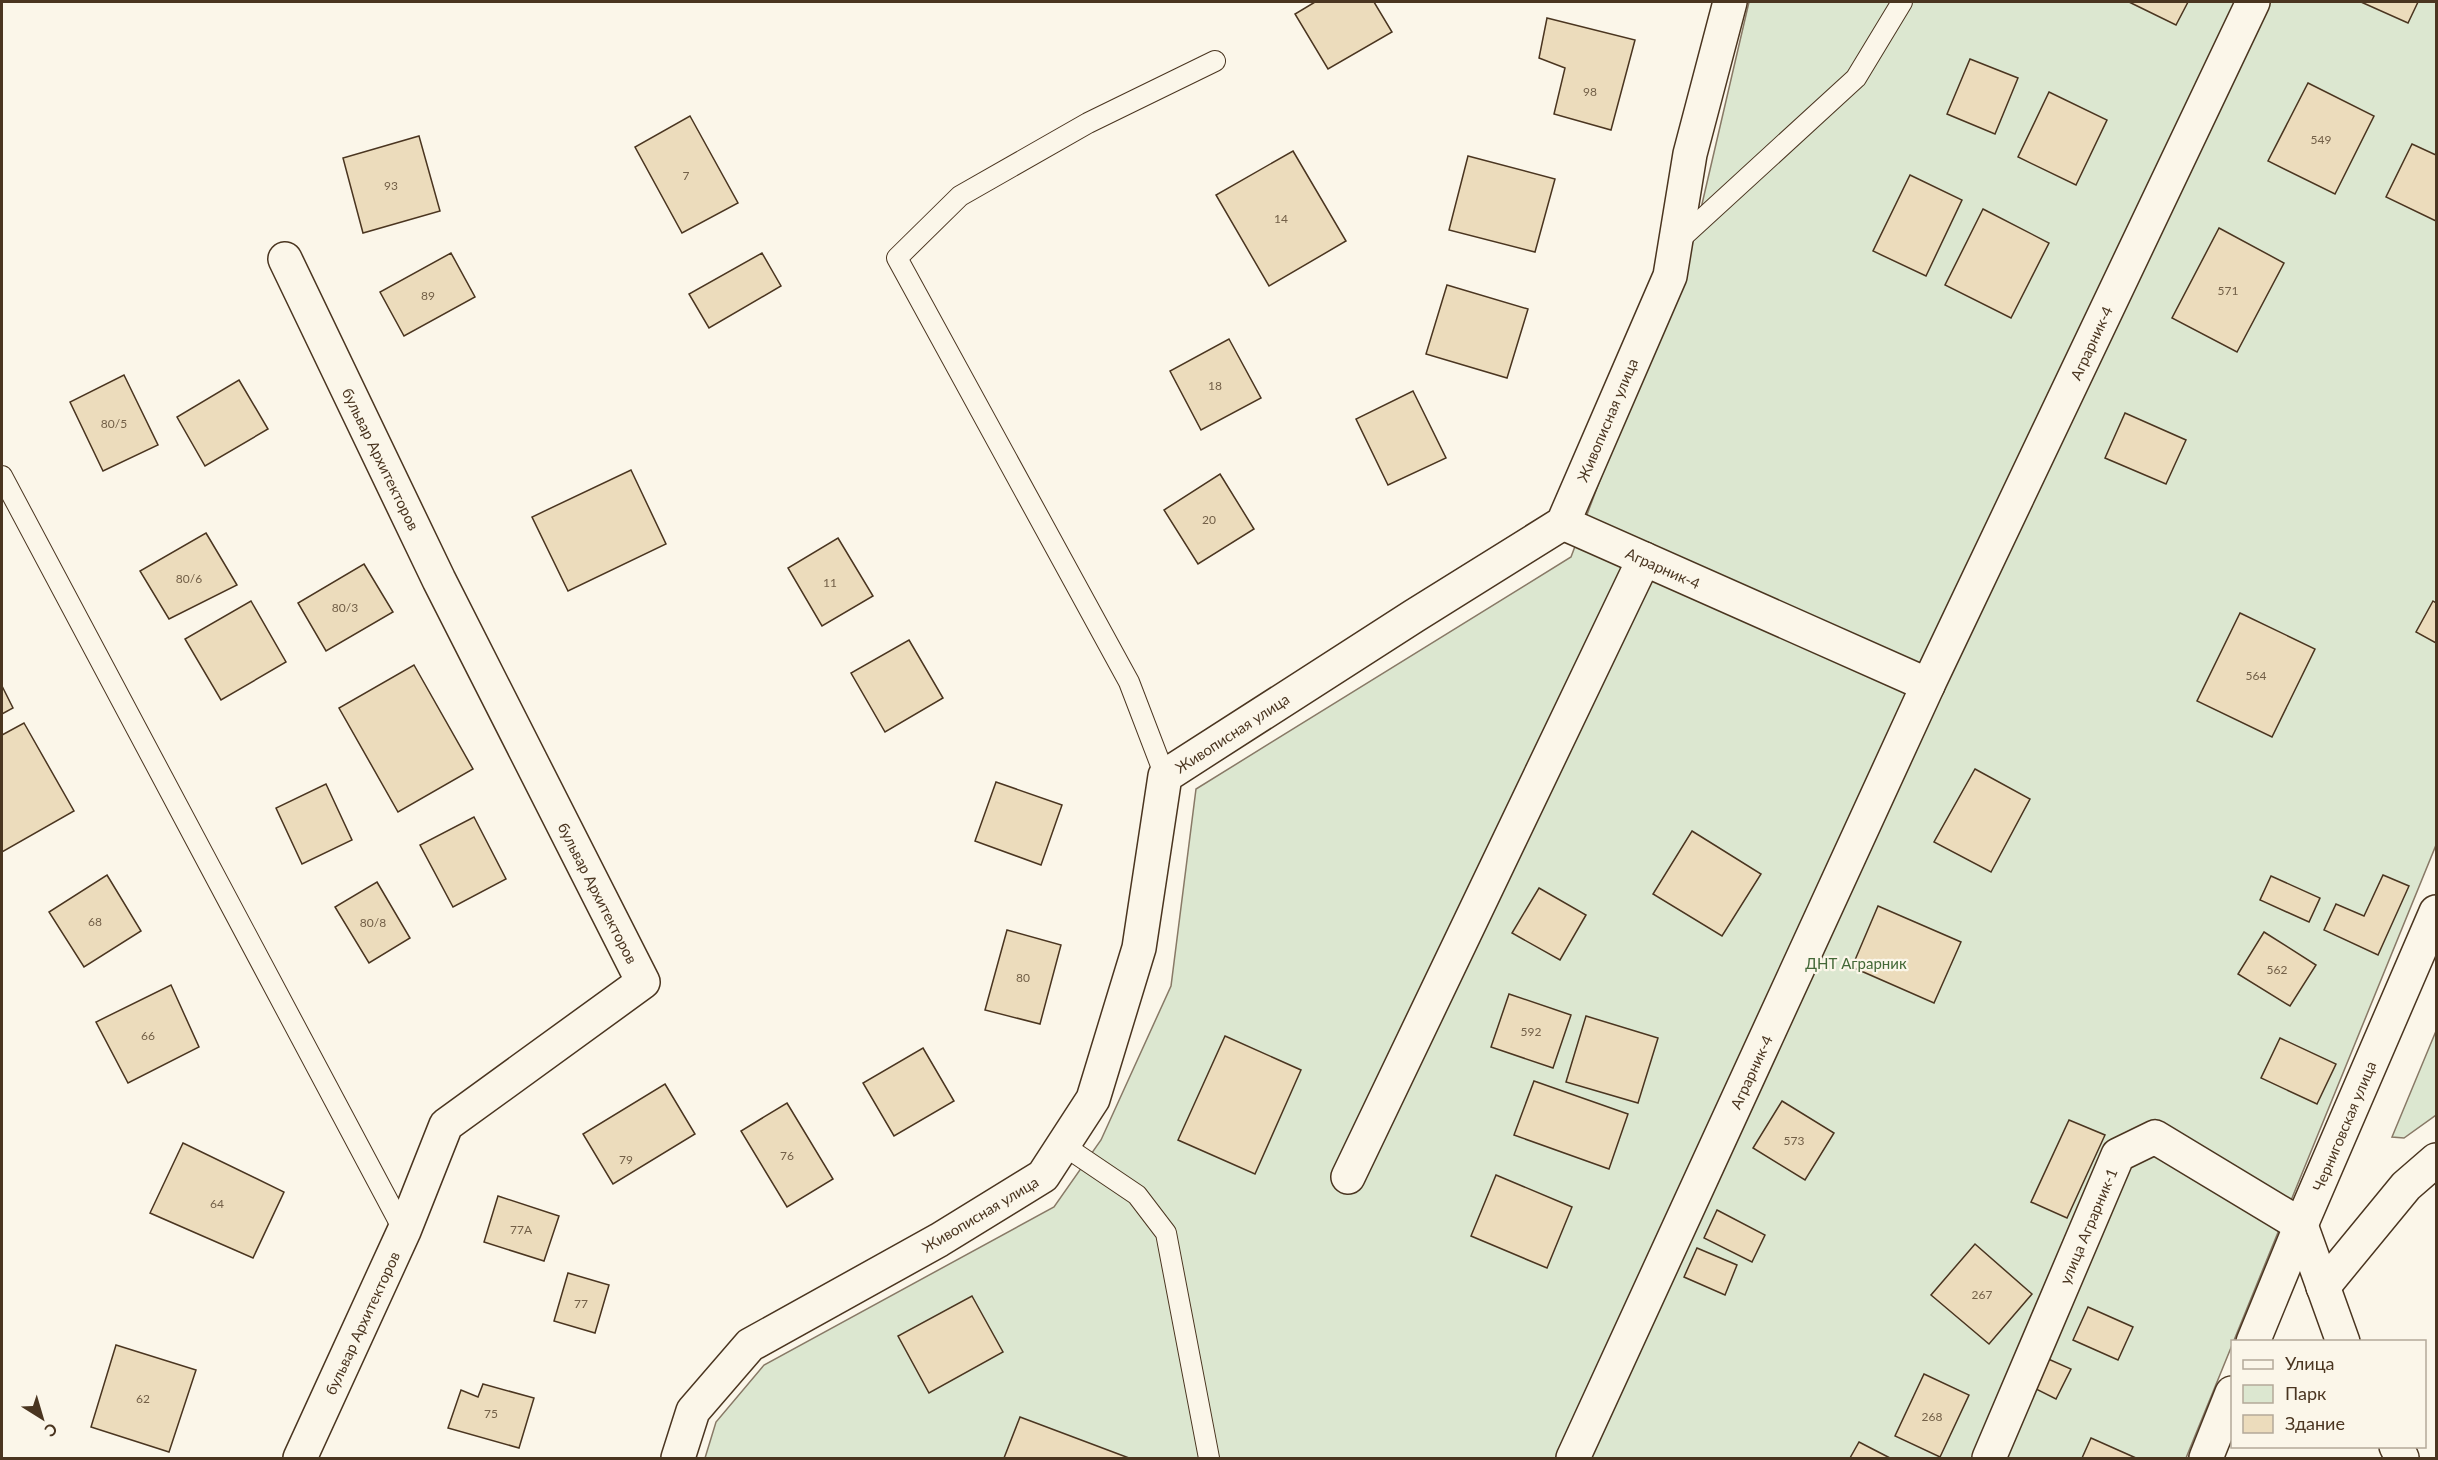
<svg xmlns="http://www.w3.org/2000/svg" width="2438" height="1460" font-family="Lato,sans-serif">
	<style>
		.green { fill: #dce7d0; stroke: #887966; stroke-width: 1.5 }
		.building { fill: #ecdcbc; stroke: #4a3520; stroke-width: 1.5 }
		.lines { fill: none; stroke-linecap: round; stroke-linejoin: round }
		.lane-casing { stroke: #4a3520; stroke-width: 22 }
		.street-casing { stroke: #4a3520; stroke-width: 36 }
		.secondary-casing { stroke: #4a3520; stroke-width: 36 }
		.lane { stroke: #fbf6e9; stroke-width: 20 }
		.street { stroke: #fbf6e9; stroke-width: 33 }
		.secondary { stroke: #fbf6e9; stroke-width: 33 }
		.labels { text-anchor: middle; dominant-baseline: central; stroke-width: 4.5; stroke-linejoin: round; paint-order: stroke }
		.number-label { font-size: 12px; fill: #725f47 }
		.street-label { font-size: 15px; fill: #4a3520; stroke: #fbf6e9 }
		.park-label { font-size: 15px; fill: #436837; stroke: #fbf6e9 }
	</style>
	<rect width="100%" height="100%" fill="#fbf6e9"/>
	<g class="green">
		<polygon points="1749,2 2436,2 2436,845 2186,1458 705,1458 716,1422 764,1365 1054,1207 1101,1140 1171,986 1196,789 1571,557 1699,217"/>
		<polygon points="2436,1031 2436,1115 2404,1138 2392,1137"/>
	</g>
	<g class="building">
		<polygon points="1315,2 1374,2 1392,32 1328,69 1295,14"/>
		<polygon points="2129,2 2188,2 2176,25"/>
		<polygon points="2361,2 2418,2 2408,23"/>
		<polygon points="1547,18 1635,40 1611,130 1554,114 1565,68 1539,58"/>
		<polygon points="1970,59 2018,78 1995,134 1947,114"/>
		<polygon points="2308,83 2374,116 2335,194 2268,161"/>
		<polygon points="2049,92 2107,120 2076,185 2018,157"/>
		<polygon points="690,116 738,203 682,233 635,147"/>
		<polygon points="419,136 440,211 363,233 343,158"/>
		<polygon points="2412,144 2436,155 2436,221 2386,197"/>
		<polygon points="1293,151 1346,241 1269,286 1216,195"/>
		<polygon points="1468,156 1555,179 1535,252 1449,230"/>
		<polygon points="1910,175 1962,200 1926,276 1873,251"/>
		<polygon points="1983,209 2049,243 2011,318 1945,285"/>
		<polygon points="2219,228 2284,263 2237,352 2172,318"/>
		<polygon points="451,253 475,297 404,336 380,292"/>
		<polygon points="762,253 781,286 709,328 689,294"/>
		<polygon points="1447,285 1528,309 1507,378 1426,354"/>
		<polygon points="1229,339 1261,398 1201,430 1170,371"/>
		<polygon points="124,375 158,445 103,471 70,402"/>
		<polygon points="239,380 268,429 205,466 177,417"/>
		<polygon points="1413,391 1446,458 1388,485 1356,419"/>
		<polygon points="2125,413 2186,440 2166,484 2105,458"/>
		<polygon points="631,470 666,544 568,591 532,517"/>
		<polygon points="1220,474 1254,529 1198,564 1164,510"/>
		<polygon points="206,533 237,585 169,619 140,571"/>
		<polygon points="838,538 873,596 822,626 788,568"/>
		<polygon points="364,564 393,612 326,651 298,603"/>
		<polygon points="251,601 286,662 221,700 185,639"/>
		<polygon points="2433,601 2436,603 2436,643 2416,632"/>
		<polygon points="2240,613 2315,649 2272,737 2197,701"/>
		<polygon points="909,640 943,698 885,732 851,673"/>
		<polygon points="414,665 473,769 398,812 339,708"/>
		<polygon points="2,686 13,708 2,714"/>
		<polygon points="24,723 74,811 2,852 2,735"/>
		<polygon points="1975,769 2030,799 1991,872 1934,842"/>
		<polygon points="996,782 1062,805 1041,865 975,841"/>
		<polygon points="326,784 352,840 302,864 276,808"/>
		<polygon points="474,817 506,879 453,907 420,845"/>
		<polygon points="1692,831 1761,874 1722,936 1653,894"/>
		<polygon points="107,875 141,931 84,967 49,912"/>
		<polygon points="2383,875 2409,886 2378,955 2324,930 2336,904 2364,916"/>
		<polygon points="2271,876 2320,898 2309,922 2260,900"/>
		<polygon points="377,882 410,938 369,963 335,907"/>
		<polygon points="1539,888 1586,915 1560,960 1512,933"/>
		<polygon points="1878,906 1961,942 1934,1003 1852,967"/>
		<polygon points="1007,930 1061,945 1040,1024 985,1010"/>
		<polygon points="2264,932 2316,965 2290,1006 2238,974"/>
		<polygon points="171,985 199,1047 128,1083 96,1022"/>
		<polygon points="1509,994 1571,1015 1553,1068 1491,1047"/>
		<polygon points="1586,1016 1658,1038 1638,1103 1566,1082"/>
		<polygon points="1225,1036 1301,1070 1255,1174 1178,1140"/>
		<polygon points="2280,1038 2336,1064 2317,1104 2261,1078"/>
		<polygon points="923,1048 954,1101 894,1136 863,1083"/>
		<polygon points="1534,1081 1628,1114 1609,1169 1514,1135"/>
		<polygon points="665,1084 695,1134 613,1184 583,1134"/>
		<polygon points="1782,1101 1834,1133 1805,1180 1753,1148"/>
		<polygon points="787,1103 833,1179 787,1207 741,1131"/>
		<polygon points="2069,1120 2105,1135 2067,1218 2031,1202"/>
		<polygon points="183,1143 284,1192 253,1258 150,1213"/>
		<polygon points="1496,1175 1572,1207 1547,1268 1471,1236"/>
		<polygon points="498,1196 559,1216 544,1261 484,1242"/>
		<polygon points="1717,1210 1765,1235 1752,1262 1704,1238"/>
		<polygon points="1975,1244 2032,1294 1989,1344 1931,1295"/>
		<polygon points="1697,1248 1737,1265 1725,1295 1684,1277"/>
		<polygon points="568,1273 609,1285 595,1333 554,1321"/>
		<polygon points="972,1296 1003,1352 929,1393 898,1336"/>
		<polygon points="2088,1307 2133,1327 2118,1360 2073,1340"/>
		<polygon points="116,1345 196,1370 169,1452 91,1427"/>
		<polygon points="2046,1358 2071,1369 2056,1399 2032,1387"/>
		<polygon points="1924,1374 1969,1395 1940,1457 1895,1436"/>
		<polygon points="483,1384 534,1398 519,1448 448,1428 461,1390 478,1397"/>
		<polygon points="1020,1417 1129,1458 1004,1458"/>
		<polygon points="2091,1438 2136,1458 2082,1458"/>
		<polygon points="1859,1442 1890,1458 1850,1458"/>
	</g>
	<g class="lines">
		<g class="lane-casing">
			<g id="lane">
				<polyline points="1676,243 1856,78 1902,2"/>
				<polyline points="2,476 404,1231"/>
				<polyline points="1165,776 1129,682 897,258 960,196 1088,123 1215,61"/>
				<polyline points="1063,1145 1137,1195 1166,1233 1209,1458"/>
			</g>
		</g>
		<g class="street-casing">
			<g id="street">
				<polyline points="285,259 439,580 643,982 446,1125 404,1231 300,1458"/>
				<polyline points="1563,523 1928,685 1573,1458"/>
				<polyline points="1928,685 2253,2"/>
				<polyline points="1348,1177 1644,559"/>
				<polyline points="2323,1287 2406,1186 2436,1160"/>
				<polyline points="2396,1446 2402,1458"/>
				<polyline points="678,1458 693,1411 750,1345 939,1240 1043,1176 1093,1099 1139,948 1165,776 1414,616 1563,523 1670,276 1690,154 1730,2"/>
				<polyline points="1989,1458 2118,1155 2155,1137 2301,1225 2343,1342"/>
			</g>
		</g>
		<g class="secondary-casing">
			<g id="secondary">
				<polyline points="2253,1342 2301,1225 2436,912"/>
				<polyline points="2206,1458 2232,1393"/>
			</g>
		</g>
		<use href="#lane" class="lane"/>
		<use href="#street" class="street"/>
		<use href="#secondary" class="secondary"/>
	</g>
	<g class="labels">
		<g class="number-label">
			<text x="1590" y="91">98</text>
			<text x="2321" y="139">549</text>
			<text x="686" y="175">7</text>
			<text x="391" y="185">93</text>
			<text x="1281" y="218">14</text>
			<text x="2228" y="290">571</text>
			<text x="428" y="295">89</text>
			<text x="1215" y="385">18</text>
			<text x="114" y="423">80/5</text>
			<text x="1209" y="519">20</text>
			<text x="189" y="578">80/6</text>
			<text x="830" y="582">11</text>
			<text x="345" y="607">80/3</text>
			<text x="2256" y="675">564</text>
			<text x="95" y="921">68</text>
			<text x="373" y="922">80/8</text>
			<text x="2277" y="969">562</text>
			<text x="1023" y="977">80</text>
			<text x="1531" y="1031">592</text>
			<text x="148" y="1035">66</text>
			<text x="1794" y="1140">573</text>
			<text x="787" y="1155">76</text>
			<text x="626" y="1159">79</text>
			<text x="217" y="1203">64</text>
			<text x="521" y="1229">77А</text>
			<text x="1982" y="1294">267</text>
			<text x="581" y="1303">77</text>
			<text x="143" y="1398">62</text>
			<text x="491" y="1413">75</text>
			<text x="1932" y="1416">268</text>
		</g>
		<g class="street-label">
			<text transform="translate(2091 343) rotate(-65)">Аграрник-4</text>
			<text transform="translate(1607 420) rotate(-67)">Живописная улица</text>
			<text transform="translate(381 459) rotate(64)">бульвар Архитекторов</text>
			<text transform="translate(1663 568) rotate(24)">Аграрник-4</text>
			<text transform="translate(1232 733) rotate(-33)">Живописная улица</text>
			<text transform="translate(598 893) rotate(63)">бульвар Архитекторов</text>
			<text transform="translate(1751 1072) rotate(-65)">Аграрник-4</text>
			<text transform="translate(2344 1126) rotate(-67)">Черниговская улица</text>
			<text transform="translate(980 1214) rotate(-31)">Живописная улица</text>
			<text transform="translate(2088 1226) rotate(-67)">улица Аграрник-1</text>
			<text transform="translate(362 1323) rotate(-65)">бульвар Архитекторов</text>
		</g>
		<g class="park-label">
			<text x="1856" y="963">ДНТ Аграрник</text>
		</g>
	</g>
	<rect width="2438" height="1460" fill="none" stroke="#4a3520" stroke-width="6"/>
	<rect x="2231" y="1340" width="195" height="108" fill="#fbf6e9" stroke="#b4a999" stroke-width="1.5"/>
	<rect x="2243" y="1360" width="30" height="9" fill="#fbf6e9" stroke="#b4a999" stroke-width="1.5"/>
	<text x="2285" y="1370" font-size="18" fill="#4a3520">Улица</text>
	<rect x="2243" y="1385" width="30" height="18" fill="#dce7d0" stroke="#b4a999" stroke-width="1.5"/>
	<text x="2285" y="1400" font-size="18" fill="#4a3520">Парк</text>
	<rect x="2243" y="1415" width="30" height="18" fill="#ecdcbc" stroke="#b4a999" stroke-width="1.5"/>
	<text x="2285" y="1430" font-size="18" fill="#4a3520">Здание</text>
	<g transform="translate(42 1418) rotate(143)" stroke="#fbf6e9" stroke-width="4.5" paint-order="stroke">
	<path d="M0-4.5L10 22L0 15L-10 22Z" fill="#4a3520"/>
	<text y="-9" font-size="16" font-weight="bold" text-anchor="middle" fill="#4a3520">С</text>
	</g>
</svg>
